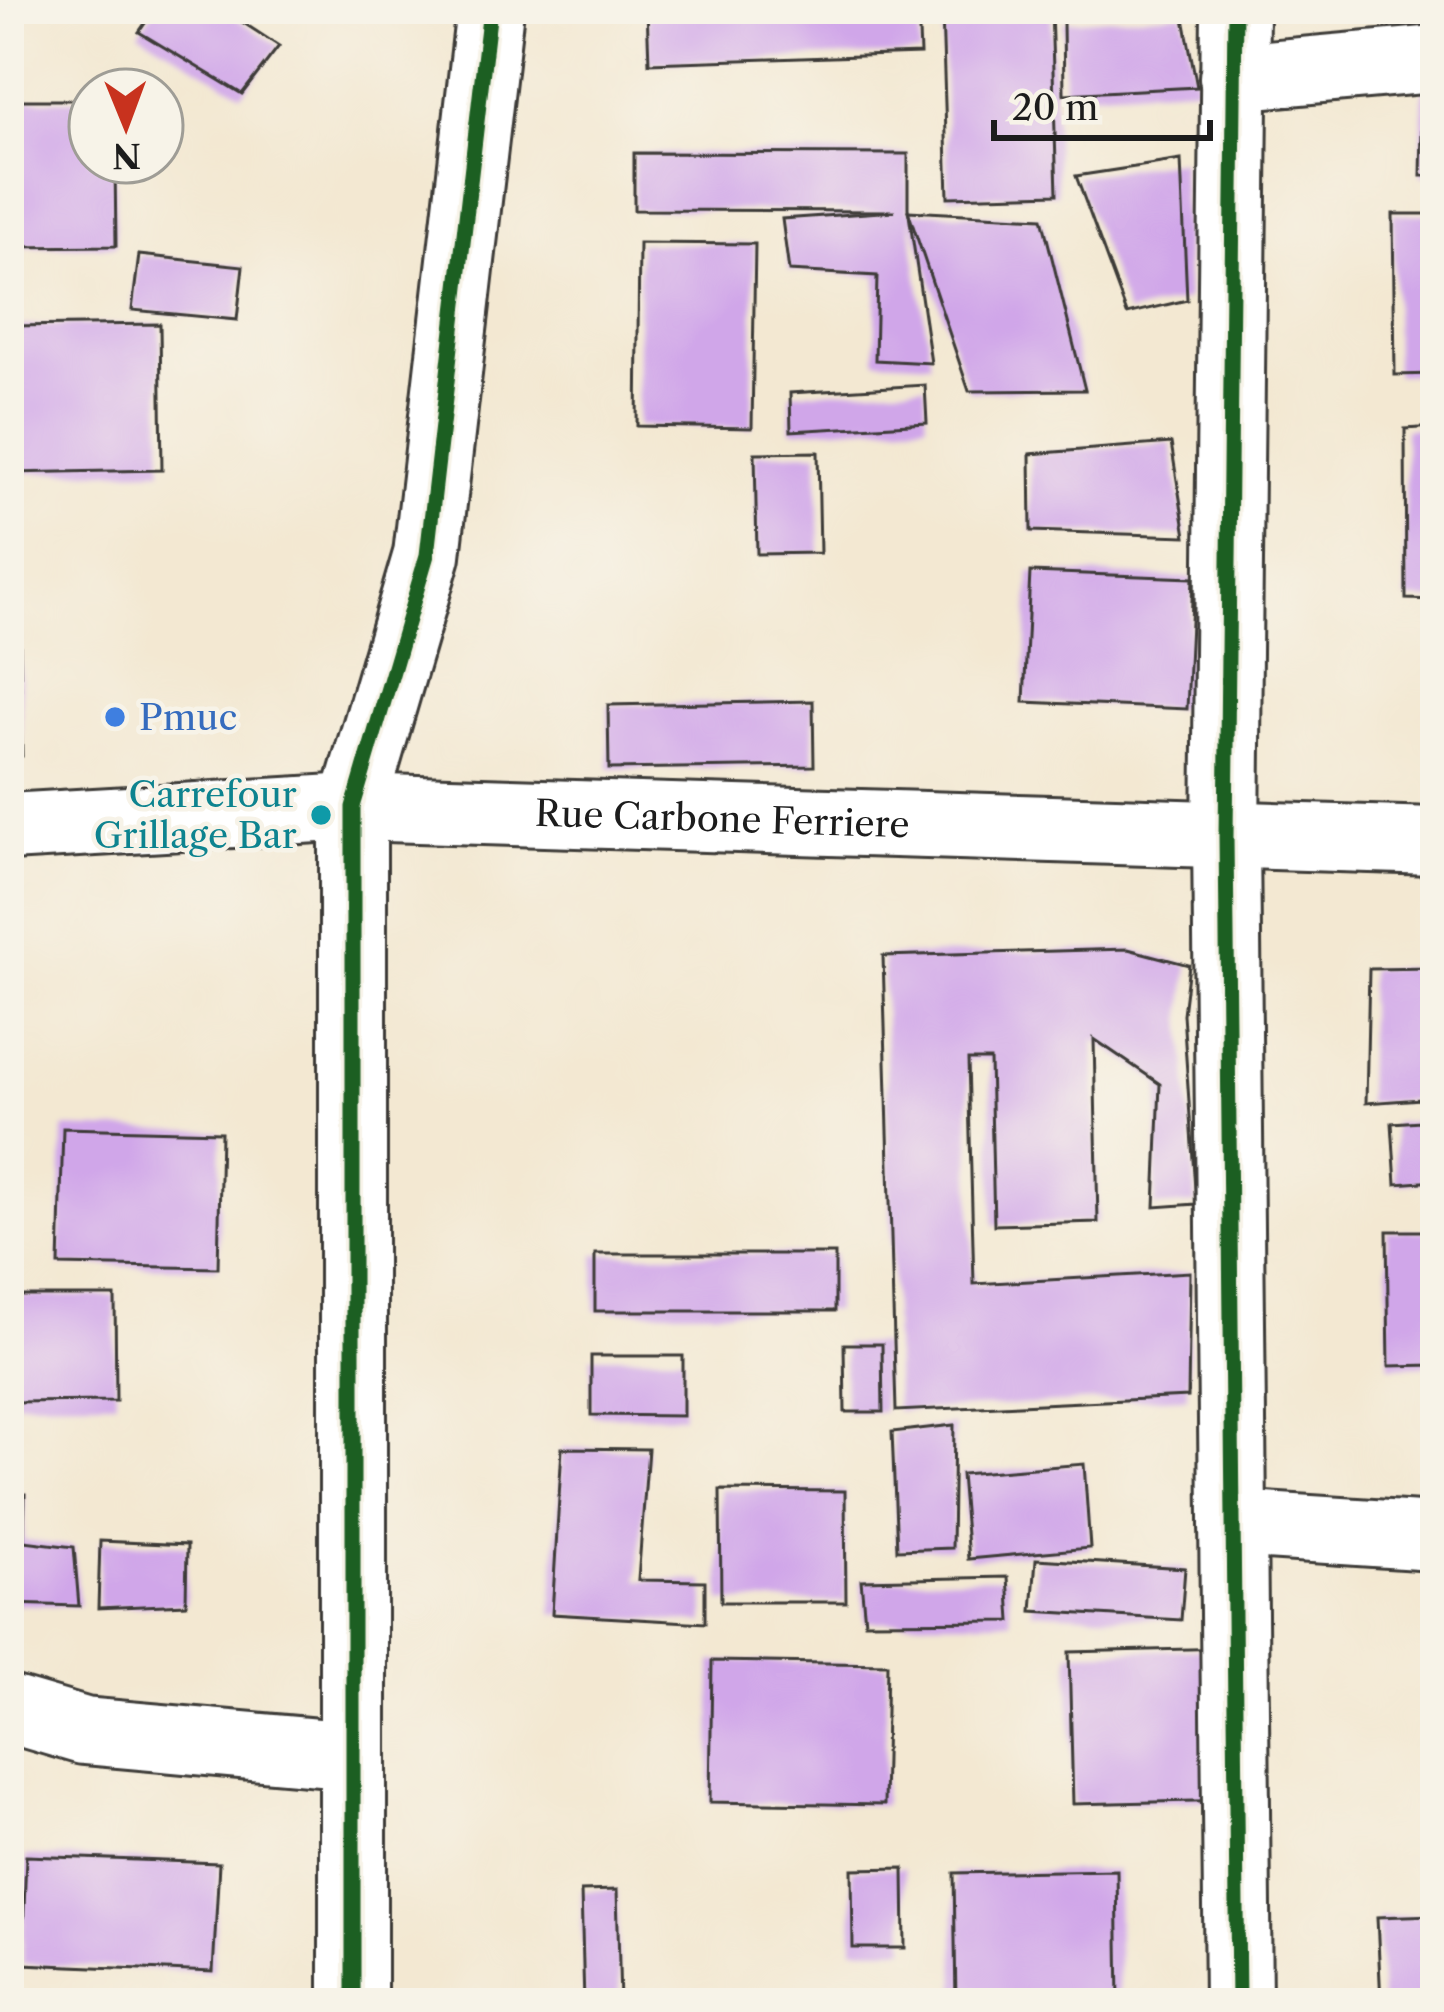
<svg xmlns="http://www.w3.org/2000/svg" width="1444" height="2012" font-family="'Libre Caslon Text',serif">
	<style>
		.building { fill: #d0a6e9 }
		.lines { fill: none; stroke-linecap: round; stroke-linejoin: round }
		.minor-casing { stroke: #3c3b37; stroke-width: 72 }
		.minor { stroke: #fff; stroke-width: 66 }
		.cycleway-casing { stroke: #f7f3e8; stroke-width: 22 }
		.cycleway { stroke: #1b5e20; stroke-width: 15 }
		.shop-dot { fill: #3f7fe0; stroke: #f7f3e8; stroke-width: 4.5 }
		.culture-dot { fill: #0f9aa8; stroke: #f7f3e8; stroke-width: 4.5 }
		.labels { text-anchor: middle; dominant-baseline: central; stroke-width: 9; stroke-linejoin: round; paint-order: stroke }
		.shop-label { font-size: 36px; fill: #366cbe; stroke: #f7f3e8; text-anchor: start }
		.culture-label { font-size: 36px; fill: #0d838f; stroke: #f7f3e8; text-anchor: end }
		.street-label { font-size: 36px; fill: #1c1c1c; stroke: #f7f3e8 }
	</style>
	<rect width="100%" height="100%" fill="#f7f3e8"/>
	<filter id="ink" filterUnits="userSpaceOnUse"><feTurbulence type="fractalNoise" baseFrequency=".00833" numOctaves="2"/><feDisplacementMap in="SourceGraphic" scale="24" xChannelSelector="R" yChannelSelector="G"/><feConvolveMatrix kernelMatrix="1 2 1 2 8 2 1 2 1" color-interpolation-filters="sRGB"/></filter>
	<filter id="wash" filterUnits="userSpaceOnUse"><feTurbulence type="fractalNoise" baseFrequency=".004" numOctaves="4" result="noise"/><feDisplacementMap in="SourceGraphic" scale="48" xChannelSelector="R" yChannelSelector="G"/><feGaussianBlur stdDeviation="2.7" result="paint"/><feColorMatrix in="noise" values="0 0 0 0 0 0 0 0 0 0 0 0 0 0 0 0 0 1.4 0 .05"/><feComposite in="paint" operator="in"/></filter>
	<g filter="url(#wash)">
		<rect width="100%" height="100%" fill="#f3e8d2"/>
		<g id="blocks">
			<g class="building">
				<polygon points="155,9 222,9 279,46 242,94 139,32"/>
				<polygon points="647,9 918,9 920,54 649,63"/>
				<polygon points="1051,9 1057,194 948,197 942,12"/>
				<polygon points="1183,13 1197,87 1064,94 1063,21"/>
				<polygon points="1423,85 1435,86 1435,176 1421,176"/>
				<polygon points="9,100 90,100 90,162 115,162 116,246 9,247"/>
				<polygon points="634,153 908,154 908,208 931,363 875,360 877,276 789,271 782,219 895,211 634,210"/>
				<polygon points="1181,160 1187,300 1127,314 1076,176"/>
				<polygon points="908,211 1042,218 1085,390 969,391"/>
				<polygon points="1393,214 1435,214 1435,374 1395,375"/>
				<polygon points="639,243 755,244 752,428 637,426"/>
				<polygon points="139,255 243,266 237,320 132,310"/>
				<polygon points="160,324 162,470 9,473 9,326"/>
				<polygon points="925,385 927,423 791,431 790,393"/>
				<polygon points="1435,427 1435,600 1406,599 1405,429"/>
				<polygon points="1171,443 1186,536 1031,531 1030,454"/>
				<polygon points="818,452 820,553 757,554 755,453"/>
				<polygon points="1030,572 1193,578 1187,709 1024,702"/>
				<polygon points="9,601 19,601 22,756 9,756"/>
				<polygon points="813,701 814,766 609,769 608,705"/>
				<polygon points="1128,949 1189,965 1183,1014 1196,1204 1155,1207 1160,1084 1094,1039 1098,1222 994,1225 990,1060 968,1060 974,1284 1190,1272 1188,1397 896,1411 883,956"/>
				<polygon points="1435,968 1435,1098 1366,1103 1369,969"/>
				<polygon points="1435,1120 1435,1181 1396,1184 1392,1123"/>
				<polygon points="63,1128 221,1132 218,1268 59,1265"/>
				<polygon points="1387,1231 1435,1231 1435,1365 1389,1366"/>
				<rect x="595" y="1254" width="240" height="57"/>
				<polygon points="9,1296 115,1296 116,1401 9,1402"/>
				<polygon points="844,1344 882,1344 883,1412 845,1412"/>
				<polygon points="591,1356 683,1356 683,1416 591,1415"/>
				<polygon points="954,1425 952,1548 897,1550 892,1432"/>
				<polygon points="562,1448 648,1449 638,1580 705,1581 705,1623 552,1614"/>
				<polygon points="1084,1464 1090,1548 968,1559 961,1474"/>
				<polygon points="720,1490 845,1491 846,1602 721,1602"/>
				<polygon points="9,1494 25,1494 24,1541 74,1547 79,1606 9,1604"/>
				<polygon points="100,1541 187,1545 186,1604 98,1608"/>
				<polygon points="1036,1559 1185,1568 1181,1620 1032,1611"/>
				<polygon points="1008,1577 1011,1621 865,1622 861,1580"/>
				<polygon points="1229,1648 1234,1800 1073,1804 1069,1652"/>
				<polygon points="712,1661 887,1664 884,1805 710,1802"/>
				<polygon points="26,1856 219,1863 213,1972 22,1964"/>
				<polygon points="904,1868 905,1948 853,1948 852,1869"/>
				<polygon points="1117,1870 1119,2003 956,2003 954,1873"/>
				<polygon points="617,1890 620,2003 584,2003 581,1891"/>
				<polygon points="1435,1915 1435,2003 1381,2003 1377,1917"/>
			</g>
		</g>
	</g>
	<g filter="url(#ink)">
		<use href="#blocks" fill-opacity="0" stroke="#3c3b37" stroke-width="3"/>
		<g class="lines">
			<g class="minor-casing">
				<g id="minor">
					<polyline points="1235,9 1226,837 1238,2003"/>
					<polyline points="1233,77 1435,59"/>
					<path id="s1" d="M9 827 353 807 1435 841"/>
					<polyline points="1233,1524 1435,1537"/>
					<polyline points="9,1709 84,1731 353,1755"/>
					<polyline points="353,2003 353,807 427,555 490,9"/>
				</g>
			</g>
			<use href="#minor" class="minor"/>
			<g class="cycleway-casing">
				<g id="cycleway">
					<polyline points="1235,9 1226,837 1238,2003"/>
					<polyline points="353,2003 353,807 427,555 490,9"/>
				</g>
			</g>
			<use href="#cycleway" class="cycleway"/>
		</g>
	</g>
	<circle class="shop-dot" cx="115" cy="717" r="12"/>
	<circle class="culture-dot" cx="321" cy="815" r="12"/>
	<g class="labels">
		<g class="shop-label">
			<text x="139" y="717">Pmuc</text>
		</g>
		<g class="culture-label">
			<text x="297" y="794">Carrefour<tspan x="297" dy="41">Grillage Bar</tspan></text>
		</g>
		<g class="street-label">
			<text stroke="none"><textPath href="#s1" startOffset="714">Rue Carbone Ferriere</textPath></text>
		</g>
	</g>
	<rect width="1444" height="2012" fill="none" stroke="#f7f3e8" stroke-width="48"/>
	<g transform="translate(126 126) rotate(179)"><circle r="57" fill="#f7f3e8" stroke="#9f9d96" stroke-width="3"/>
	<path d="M0-9L21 45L0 30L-21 45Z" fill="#c8321e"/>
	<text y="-18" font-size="33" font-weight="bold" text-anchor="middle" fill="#1c1c1c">N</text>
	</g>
	<path d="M994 120v18h216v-18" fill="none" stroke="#1c1c1c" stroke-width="6"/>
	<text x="1012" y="120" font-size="36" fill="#1c1c1c" stroke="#f7f3e8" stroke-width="9" paint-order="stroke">20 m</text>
</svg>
